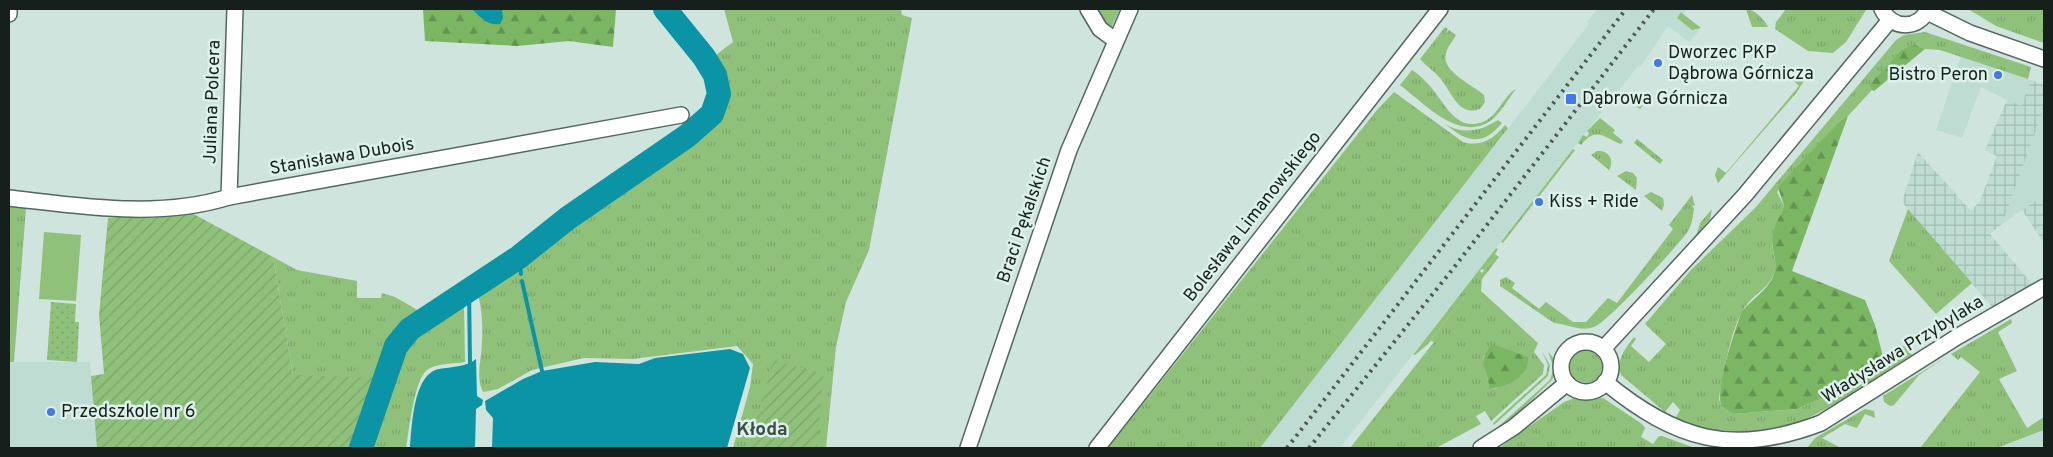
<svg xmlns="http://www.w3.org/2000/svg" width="2053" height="457" font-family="Overpass,sans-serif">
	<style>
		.built { fill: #bedcd2 }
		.industrial { fill: url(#industrial-grid) }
		.grass { fill: url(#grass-tufts); fill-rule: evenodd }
		.forest { fill: url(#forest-firs) }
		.park { fill: url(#park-dots) }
		.garden { fill: url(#garden-furrows) }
		.pitch { fill: #8fc17b }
		.water { fill: #0b94a5 }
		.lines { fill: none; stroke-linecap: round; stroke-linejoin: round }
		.stream { stroke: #0b94a5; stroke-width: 4 }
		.river { stroke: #0b94a5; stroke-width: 24 }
		.minor-casing { stroke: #546660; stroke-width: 18 }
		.minor { stroke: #fff; stroke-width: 15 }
		.rail { stroke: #4e5956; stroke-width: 4; stroke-dasharray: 2.5 5; stroke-linecap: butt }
		.poi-dot { fill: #4477e8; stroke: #dcf1ea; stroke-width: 2 }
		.labels { text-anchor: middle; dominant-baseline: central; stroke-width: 5; stroke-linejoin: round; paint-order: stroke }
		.poi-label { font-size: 18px; fill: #171f1d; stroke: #dcf1ea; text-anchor: start }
		.street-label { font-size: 18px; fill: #171f1d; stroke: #dcf1ea }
		.neighbourhood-label { font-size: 19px; font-weight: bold; fill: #3d4f49; stroke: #dcf1ea }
	</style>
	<defs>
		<pattern id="industrial-grid" width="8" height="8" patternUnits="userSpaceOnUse" patternTransform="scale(1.25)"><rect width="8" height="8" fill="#bedcd2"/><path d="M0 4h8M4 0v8" fill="none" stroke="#a3bcb4"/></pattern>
		<pattern id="grass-tufts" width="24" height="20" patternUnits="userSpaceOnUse" patternTransform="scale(1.25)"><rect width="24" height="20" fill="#8fc17b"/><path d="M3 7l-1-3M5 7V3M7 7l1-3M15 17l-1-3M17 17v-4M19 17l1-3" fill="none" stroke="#7ba56a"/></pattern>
		<pattern id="forest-firs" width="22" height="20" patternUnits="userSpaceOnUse" patternTransform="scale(1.25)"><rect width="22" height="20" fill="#7bb663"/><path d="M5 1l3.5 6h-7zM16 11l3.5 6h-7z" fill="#649351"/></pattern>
		<pattern id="park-dots" width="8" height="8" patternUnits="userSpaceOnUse" patternTransform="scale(1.25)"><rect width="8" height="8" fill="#8fc17b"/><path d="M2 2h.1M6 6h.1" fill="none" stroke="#7ba56a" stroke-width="1.8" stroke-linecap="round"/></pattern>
		<pattern id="garden-furrows" width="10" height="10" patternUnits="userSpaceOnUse" patternTransform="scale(1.25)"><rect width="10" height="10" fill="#8fc17b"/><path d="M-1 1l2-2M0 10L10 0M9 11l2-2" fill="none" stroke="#7ba56a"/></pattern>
	</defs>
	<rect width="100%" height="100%" fill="#cfe4dd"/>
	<g class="built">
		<polygon points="1597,9 1687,9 1683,14 1701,28 1689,42 1668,26 1640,67 1638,66 1594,122 1340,448 1260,448 1589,24 1587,22"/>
		<polygon points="1961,56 2031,80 2021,107 1981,87 1962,138 1936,130"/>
		<polygon points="2044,108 2044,195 2002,224 2006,213"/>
		<polygon points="9,362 90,362 97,448 9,448"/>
		<polygon points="2044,430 2044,448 1999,448"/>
	</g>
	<g class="industrial">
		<polygon points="2031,80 2044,85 2044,108 2002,224 1990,234 2034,286 1994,309 1902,202 1918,152 1971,211 1980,201 1997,156 1985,150 2007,100 2021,106"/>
		<polygon points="2044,195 2044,243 2022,210"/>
	</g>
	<g class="grass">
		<path d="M724 9H901L902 15 912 18 869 250 846 302 836 347 826 448H733L750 387 753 364 737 346 633 359 584 358 532 370 498 389 483 392C475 375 482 359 482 341 483 325 482 305 476 289L645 176 701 133 715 119 723 101 724 89 715 65 716 55 733 42Z"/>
		<polygon points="1092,9 1120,9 1112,26 1108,27"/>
		<path d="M1746 9C1754 9 1764 19 1768 27H1752Z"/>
		<polygon points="1786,9 1866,9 1866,10 1846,42 1833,53 1808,51 1775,29 1776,22"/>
		<polygon points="1968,9 2044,9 2044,43 1996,26"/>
		<polygon points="1681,12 1683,14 1701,28 1692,30 1677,18"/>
		<path d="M1445 27 1448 29 1445 34 1449 30 1456 35C1453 41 1448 46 1446 53 1440 71 1473 85 1484 95L1485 102 1480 109C1458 117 1452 92 1440 78 1434 71 1426 66 1420 59Z"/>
		<path d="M1925 32 2031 67 2028 79 1940 50 1925 49 1913 44 1901 50 1869 85 1872 90 1848 116 1841 120 1777 192 1784 206C1780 218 1774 226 1772 238 1771 251 1779 264 1773 276 1767 289 1753 295 1745 307 1731 327 1723 374 1719 399L1721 406 1733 414 1797 409 1859 382 1893 349 1901 346 1908 347 1912 355C1851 392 1780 454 1703 430 1693 427 1684 423 1675 419L1680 410 1673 402 1665 412 1621 375C1616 359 1625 349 1634 337L1636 339 1631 346 1649 362 1666 344 1645 324 1691 270 1756 207 1896 40 1904 35Z"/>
		<path d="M1412 70C1420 75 1428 83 1434 91 1447 107 1458 133 1485 121 1499 114 1505 94 1516 89 1509 98 1503 109 1495 117 1463 147 1424 103 1400 85Z"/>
		<polygon points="1800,77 1805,79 1797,92 1718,183 1715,175 1718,167 1726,173 1799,86 1793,80"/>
		<polygon points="1626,91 1643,105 1640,109 1622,96"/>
		<path d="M1394 92 1463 142C1481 147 1494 139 1505 125L1508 128 1260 448H1108L1377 110Z"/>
		<path d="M1600 118 1615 130 1613 133 1623 141 1621 144C1605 139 1597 125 1581 145L1578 143 1583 135 1587 137 1589 133 1587 131Z"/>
		<path d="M1498 120 1502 123C1482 147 1467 142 1445 124 1463 135 1481 131 1498 120Z"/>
		<polygon points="1637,139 1663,160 1660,164 1634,143"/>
		<polygon points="1573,149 1575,150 1503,243 1501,242"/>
		<path d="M1597 151C1608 150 1615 159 1609 170L1591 155Z"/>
		<polygon points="1626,171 1633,173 1637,178 1636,190 1617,176"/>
		<polygon points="1651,192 1663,198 1664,205 1662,211 1644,196"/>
		<path d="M1692 195 1695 206 1692 205 1694 209C1693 216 1692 225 1688 231 1679 245 1606 324 1594 327 1580 332 1567 324 1554 323L1500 286V280L1506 277 1515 283 1512 288 1539 309 1546 302 1573 322H1586L1608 298 1617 303 1673 229 1669 225Z"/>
		<polygon points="9,205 26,208 14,362 9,362"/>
		<polygon points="1712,209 1710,219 1696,236 1700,223"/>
		<polygon points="1908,209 1972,283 1936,314 1889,261"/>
		<path d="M1496 248 1498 249 1495 254 1499 257 1482 279 1481 291 1538 343 1534 352 1544 365 1543 374 1491 421 1485 411 1476 416 1481 424 1436 448H1350L1434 342 1430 341 1495 256 1484 270 1482 269 1480 271 1482 273 1428 344 1415 355H1413ZM1484 355 1498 388 1489 389C1489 376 1482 368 1484 355Z"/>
		<polygon points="273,257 297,270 357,281 357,298 381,298 382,293 395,297 421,312 399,331 391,342 357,448 349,448 365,404 293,375"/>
		<path d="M464 305 465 362C454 364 436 363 427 370 414 380 409 431 406 448H365C375 420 387 371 402 347 414 327 441 307 464 305Z"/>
		<polygon points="2011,319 2012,323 1998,332 2017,371 1999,379 2027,428 2044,417 2044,430 1997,448 1920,448 1980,372 1961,357 1958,360 1951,354"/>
		<circle cx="1586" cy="367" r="16"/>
		<polygon points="1542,351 1550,365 1548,376 1494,425 1493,423 1546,375 1548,365"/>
		<path d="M1548 352C1557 360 1557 369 1552 380L1511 420 1498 427 1550 380 1554 368Z"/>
		<polygon points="1946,357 1919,375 1894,405 1890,406 1884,402 1883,396"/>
		<polygon points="1578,397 1603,398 1642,424 1645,428 1641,437 1653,444 1659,436 1662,436 1695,448 1499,448 1564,402"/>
		<polygon points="1865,409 1874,411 1875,418 1865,414 1857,428 1845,424 1822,438 1841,448 1807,448 1815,438"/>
	</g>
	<g class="forest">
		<polygon points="423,9 616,9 613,47 569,41 517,46 425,41"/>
		<polygon points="1913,44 1925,49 1874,91 1872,90 1869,85 1901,50"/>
		<path d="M1848 116 1792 271 1865 300 1875 325 1883 357 1859 382 1797 409 1733 414 1721 406C1716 385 1734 334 1741 313 1750 300 1769 290 1774 274 1778 263 1772 251 1772 239 1773 226 1780 218 1784 206L1778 187 1841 120Z"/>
		<path d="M1492 344 1528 357C1530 376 1505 388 1489 389 1488 365 1475 367 1492 344Z"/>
	</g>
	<polygon class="park" points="51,302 76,304 75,322 79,322 77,362 47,360"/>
	<g class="garden">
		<polygon points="188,211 273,257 293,375 380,378 372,401 365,404 349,448 97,448 91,376 104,374 99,315 108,218"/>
		<polygon points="774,360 823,374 817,448 748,448"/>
	</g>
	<polygon class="pitch" points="44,232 81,235 76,301 39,299"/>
	<g class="water">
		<path d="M472 9H502L503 18 500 24C488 26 480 17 472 9Z"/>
		<polygon points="730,349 743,354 750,368 727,448 492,448 493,418 486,410 485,401 523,379 542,371 595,362 639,364 655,358"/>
		<path d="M476 359 477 396 483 400 482 405 476 409 475 448H410C412 427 413 374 439 369 451 367 466 367 476 359Z"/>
	</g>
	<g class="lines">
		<g class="stream">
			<polyline points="519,257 521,274"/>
			<polyline points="522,281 542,371"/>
			<polyline points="469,288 470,364"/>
		</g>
		<polyline class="river" points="361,448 396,346 410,329 519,257 568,218 687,136 712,114 719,94 715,75 704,57 665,9"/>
		<g class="minor-casing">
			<g id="minor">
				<polyline points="1088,9 1100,29 1115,40"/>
				<path d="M1882 9C1892 30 1919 30 1928 9"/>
				<polyline points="1927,12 1970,33 2044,59"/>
				<polyline points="9,14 9,9"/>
				<polyline points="229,197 235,9"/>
				<path d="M9 198C81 206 158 219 229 197L681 115"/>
				<circle cx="1586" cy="367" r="25"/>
				<polyline points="1603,349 1745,195 1890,20"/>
				<path d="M1605 382C1676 440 1732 457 1821 423L1957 337 2044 287"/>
				<polyline points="968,448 1069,150 1130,9"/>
				<polyline points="1097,448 1440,9"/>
				<polyline points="1481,448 1514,427 1567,383"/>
			</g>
		</g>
		<use href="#minor" class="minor"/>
		<g class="rail">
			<polyline points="1287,448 1626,9"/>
			<polyline points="1309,448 1452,270 1654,9"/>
		</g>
	</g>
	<g class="poi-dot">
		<circle cx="1658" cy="63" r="5"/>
		<circle cx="1998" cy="75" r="5"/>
		<rect x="1565" y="93" width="12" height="12" rx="2.5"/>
		<circle cx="1539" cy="202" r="5"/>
		<circle cx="51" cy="412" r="5"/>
	</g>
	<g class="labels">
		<g class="poi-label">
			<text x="1668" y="53">Dworzec PKP<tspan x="1668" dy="21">Dąbrowa Górnicza</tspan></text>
			<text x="1988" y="75" text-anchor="end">Bistro Peron</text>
			<text x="1582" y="99">Dąbrowa Górnicza</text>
			<text x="1549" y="202">Kiss + Ride</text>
			<text x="61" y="412">Przedszkole nr 6</text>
		</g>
		<g class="street-label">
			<text transform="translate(213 102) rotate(-88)">Juliana Polcera</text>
			<text transform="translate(342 157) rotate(-10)">Stanisława Dubois</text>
			<text transform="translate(1253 217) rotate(-52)">Bolesława Limanowskiego</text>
			<text transform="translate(1025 220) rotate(-71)">Braci Pękalskich</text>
			<text transform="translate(1903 350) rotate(-32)">Władysława Przybylaka</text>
		</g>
		<g class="neighbourhood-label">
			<text x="762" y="430">Kłoda</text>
		</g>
	</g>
	<rect width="2053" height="457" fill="none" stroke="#171f1d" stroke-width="20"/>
</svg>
